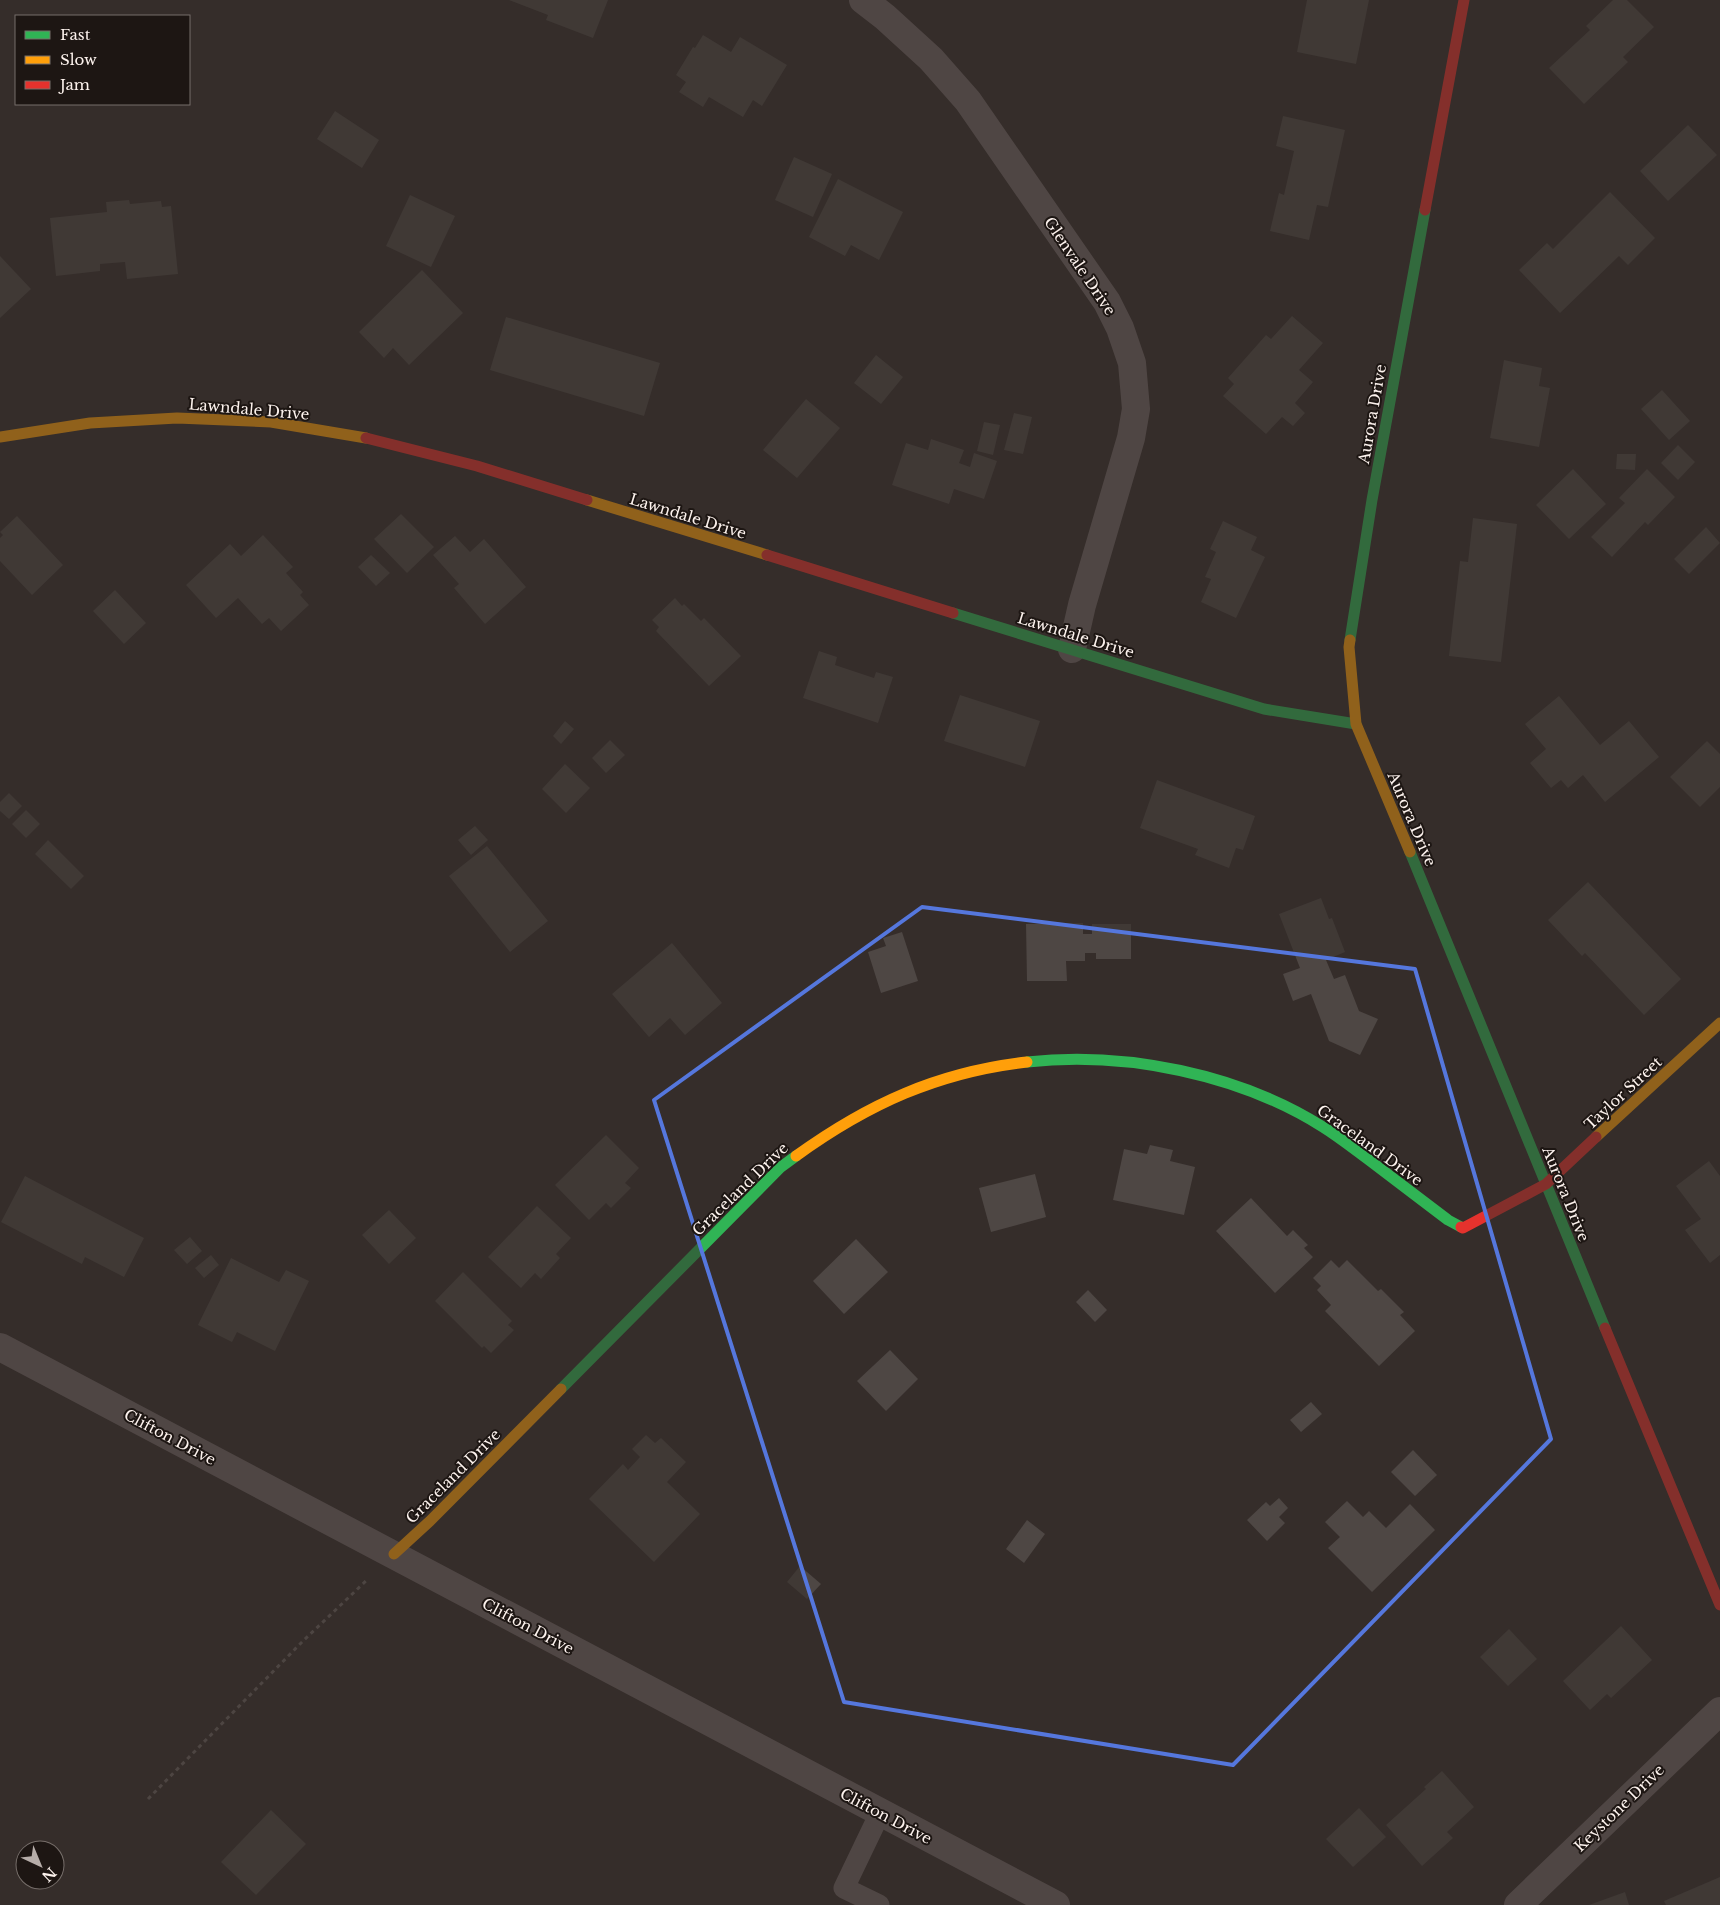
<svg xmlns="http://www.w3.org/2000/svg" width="1720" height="1905" font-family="'Libre Baskerville',serif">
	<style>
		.building { fill: #4e4744 }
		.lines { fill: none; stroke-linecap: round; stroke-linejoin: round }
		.path { stroke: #6b6260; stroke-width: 3; stroke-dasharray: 4 4; stroke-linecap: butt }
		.lane { stroke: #706465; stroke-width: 21 }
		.street { stroke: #706465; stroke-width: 28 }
		.fast { stroke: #30b455; stroke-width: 11 }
		.slow { stroke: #ff9f0a; stroke-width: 11 }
		.jam { stroke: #e5322d; stroke-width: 11 }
		.marked { fill: none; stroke: #57d; stroke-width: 4; stroke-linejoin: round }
		.labels { text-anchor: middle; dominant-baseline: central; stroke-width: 4; stroke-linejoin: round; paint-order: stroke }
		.street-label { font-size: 15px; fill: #fcf2ed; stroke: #1d1613 }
	</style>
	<rect width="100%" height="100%" fill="#352d2a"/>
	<g class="building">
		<polygon points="509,0 608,0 593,38 546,20 548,15"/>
		<polygon points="1307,0 1369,0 1356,64 1297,52"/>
		<polygon points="1613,0 1627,0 1654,27 1623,57 1628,62 1584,104 1549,68 1590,30 1586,26"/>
		<polygon points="703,35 731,52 740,37 787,65 762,106 753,100 743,117 709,97 703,107 679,92 686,82 676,75 693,47 695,48"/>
		<polygon points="335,111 379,140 362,168 317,139"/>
		<polygon points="1283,116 1345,130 1328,207 1317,205 1309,240 1270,231 1279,193 1284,195 1294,151 1276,146"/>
		<polygon points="1688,125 1717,155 1668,201 1640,171"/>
		<polygon points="794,157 832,174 813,217 775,200"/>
		<polygon points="838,179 903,212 879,260 851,245 845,256 809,237"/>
		<polygon points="1610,192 1655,238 1628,265 1619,256 1560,313 1519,270 1547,243 1553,249"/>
		<polygon points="410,195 455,216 431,267 386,246"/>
		<polygon points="129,200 130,204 161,201 162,207 171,206 178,274 127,279 125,262 100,264 100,271 56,276 50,218 107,212 106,202"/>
		<polygon points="0,256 31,289 0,318"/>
		<polygon points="422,270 463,313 409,365 393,348 384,358 359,332"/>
		<polygon points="1292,316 1323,343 1299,370 1313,382 1295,403 1305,413 1293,426 1282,417 1266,434 1223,396 1234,384 1228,378 1266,335 1271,339"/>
		<polygon points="506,317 660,363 644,416 490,370"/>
		<polygon points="876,355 903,377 881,404 854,383"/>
		<polygon points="1504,360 1542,368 1539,386 1550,388 1539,447 1490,438"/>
		<polygon points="1662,390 1690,421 1669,440 1641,409"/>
		<polygon points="806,399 840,428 797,478 763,450"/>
		<polygon points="1014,413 1032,417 1023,454 1004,450"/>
		<polygon points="984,422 1000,425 993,455 977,451"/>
		<polygon points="931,439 964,450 959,463 970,467 974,453 997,461 984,499 954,489 949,504 892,485 906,443 928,450"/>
		<polygon points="1678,445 1695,462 1678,480 1661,463"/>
		<polygon points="1617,454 1636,454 1635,470 1616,469"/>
		<polygon points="1573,469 1606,504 1569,539 1536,505"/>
		<polygon points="1647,469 1675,497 1648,525 1645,522 1612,557 1591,537 1625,503 1619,498"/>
		<polygon points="401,514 434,547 407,573 374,539"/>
		<polygon points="17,516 63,565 32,595 0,561 0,538 3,535 0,532"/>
		<polygon points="1473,518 1517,524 1501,662 1449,656 1460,561 1468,562"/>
		<polygon points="1223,521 1257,537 1251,550 1265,557 1236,618 1201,602 1211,579 1205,577 1216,552 1210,549"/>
		<polygon points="1706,527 1720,543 1689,574 1674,559"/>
		<polygon points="263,535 293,567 286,573 303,592 300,595 309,605 281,631 269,618 262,624 238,598 216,618 186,585 230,544 241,556"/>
		<polygon points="455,536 470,552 484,539 526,587 485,624 454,588 459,584 433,555"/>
		<polygon points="371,555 390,573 376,586 358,567"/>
		<polygon points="115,590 146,623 124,644 93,611"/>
		<polygon points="675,598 682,606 684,604 701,621 704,618 741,656 709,686 656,631 659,627 652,620"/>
		<polygon points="819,651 837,657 835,665 874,678 876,672 893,677 878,723 803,698"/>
		<polygon points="960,695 1040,721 1025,767 944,741"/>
		<polygon points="1559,696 1600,745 1629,721 1659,757 1605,802 1583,775 1568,788 1561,780 1551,788 1530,763 1546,749 1525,724"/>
		<polygon points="565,721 574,729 561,744 553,736"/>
		<polygon points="610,740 625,755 606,773 592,758"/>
		<polygon points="1707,741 1720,754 1720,787 1700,807 1670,777"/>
		<polygon points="565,764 590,788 566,813 542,789"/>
		<polygon points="1157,780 1255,816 1243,850 1236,848 1229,868 1195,855 1198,849 1140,828"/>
		<polygon points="9,793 22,806 9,819 0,811 0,802"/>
		<polygon points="26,810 40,824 26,838 12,824"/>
		<polygon points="475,826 488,840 471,855 458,840"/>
		<polygon points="48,840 84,876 71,889 35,854"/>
		<polygon points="487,846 548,921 510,952 449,876"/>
		<polygon points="1588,882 1681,979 1644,1015 1585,953 1582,956 1548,920"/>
		<polygon points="1321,898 1329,919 1332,918 1345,952 1326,960 1334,979 1345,975 1359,1011 1378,1019 1360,1055 1329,1041 1311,994 1293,1001 1283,974 1300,968 1279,914"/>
		<polygon points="1083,923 1083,934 1092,934 1092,924 1131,924 1131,959 1096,959 1096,953 1085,953 1085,961 1066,961 1067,981 1027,981 1026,924"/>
		<polygon points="902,932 918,981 881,993 868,952 886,946 883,938"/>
		<polygon points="672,943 722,1003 685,1035 670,1018 649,1037 612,994"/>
		<polygon points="606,1135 639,1168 625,1183 631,1188 611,1208 606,1203 589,1220 555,1185"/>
		<polygon points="1150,1145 1173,1150 1170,1161 1195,1167 1184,1215 1113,1200 1124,1149 1147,1154"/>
		<polygon points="1709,1161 1720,1176 1720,1255 1710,1263 1685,1230 1701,1219 1676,1186"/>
		<polygon points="1035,1174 1046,1217 991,1232 979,1188"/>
		<polygon points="25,1176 144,1238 124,1277 85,1257 82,1264 1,1222"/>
		<polygon points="1251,1198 1287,1236 1293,1230 1308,1245 1304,1248 1313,1257 1275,1293 1216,1231"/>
		<polygon points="537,1206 571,1238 556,1254 560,1258 541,1279 535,1273 521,1288 488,1257"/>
		<polygon points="389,1210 416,1238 389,1264 362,1235"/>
		<polygon points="190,1237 202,1251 187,1264 174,1250"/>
		<polygon points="856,1239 888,1272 844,1314 813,1281"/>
		<polygon points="211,1255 219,1265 204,1278 195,1268"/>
		<polygon points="231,1258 279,1282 286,1270 309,1281 275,1351 237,1332 232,1342 198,1325"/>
		<polygon points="1331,1260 1339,1268 1347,1260 1378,1291 1381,1289 1404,1312 1400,1315 1415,1331 1379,1366 1325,1311 1331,1305 1317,1290 1321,1286 1313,1278"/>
		<polygon points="463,1272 512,1321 508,1325 514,1330 491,1353 484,1346 482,1348 435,1301"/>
		<polygon points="1088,1290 1107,1310 1095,1322 1076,1302"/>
		<polygon points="890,1350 918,1379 886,1411 857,1381"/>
		<polygon points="1311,1402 1322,1414 1301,1432 1290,1420"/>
		<polygon points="646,1435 655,1443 661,1438 686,1462 667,1482 700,1514 654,1562 589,1499 623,1464 628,1470 640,1457 632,1449"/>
		<polygon points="1413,1450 1437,1475 1415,1496 1391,1472"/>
		<polygon points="1279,1498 1288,1508 1279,1517 1285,1523 1267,1541 1247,1520 1266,1502 1270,1506"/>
		<polygon points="1347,1501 1363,1517 1369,1511 1386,1528 1410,1504 1435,1530 1372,1592 1328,1548 1340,1537 1325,1522"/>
		<polygon points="1027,1520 1045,1534 1024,1563 1006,1549"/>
		<polygon points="800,1566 821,1584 807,1599 787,1582"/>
		<polygon points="1621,1626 1652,1660 1611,1698 1607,1694 1590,1710 1563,1681"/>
		<polygon points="1509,1629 1537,1659 1508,1686 1480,1657"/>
		<polygon points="1442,1771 1474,1807 1447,1832 1453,1838 1422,1866 1386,1825 1426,1789 1424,1787"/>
		<polygon points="1359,1808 1386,1837 1353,1867 1326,1839"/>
		<polygon points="271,1810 306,1844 256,1895 221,1862"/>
		<polygon points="1720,1877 1720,1905 1666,1905 1664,1901"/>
		<polygon points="1625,1892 1629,1905 1589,1905"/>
	</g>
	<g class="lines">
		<polyline class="path" points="148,1799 304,1640 368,1579"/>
		<polyline class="lane" points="879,1905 844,1888 880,1813"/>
		<g class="street">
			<polyline points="863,0 885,17 931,59 968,101 1107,302 1120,328 1132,363 1136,409 1131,438 1082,605 1072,649"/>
			<polyline points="0,1347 1056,1905"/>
			<polyline points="1518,1905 1720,1711"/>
		</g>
		<g class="fast">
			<polyline points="953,613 1264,709 1356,724"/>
			<polyline points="1350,640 1372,500 1425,210"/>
			<polyline points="1410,852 1605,1328"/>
			<path d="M1027 1062C1125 1051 1239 1074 1323 1127 1339 1137 1354 1149 1369 1160 1395 1180 1422 1200 1448 1220L1461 1227"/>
			<polyline points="561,1389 781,1167 796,1156"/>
		</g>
		<g class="slow">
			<polyline points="0,437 90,423 177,418 271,422 366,438"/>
			<polyline points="587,500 767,555"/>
			<polyline points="1350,640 1349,647 1356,724 1410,852"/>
			<polyline points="1596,1137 1720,1023"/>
			<path d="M796 1156C868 1104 938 1072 1027 1062"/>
			<polyline points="394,1554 430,1521 561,1389"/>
		</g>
		<g class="jam">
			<polyline points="1425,210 1464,0"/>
			<polyline points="366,438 477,466 587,500"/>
			<polyline points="767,555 953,613"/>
			<polyline points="1461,1227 1463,1228 1546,1184 1596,1137"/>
			<polyline points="1605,1328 1720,1605"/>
		</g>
	</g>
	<path d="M0 0H1720V1905H0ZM922 907 1415 969 1551 1439 1233 1765 844 1702 654 1100Z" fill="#352d2a" fill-opacity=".55" fill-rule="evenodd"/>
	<path class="marked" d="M922 907 1415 969 1551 1439 1233 1765 844 1702 654 1100Z"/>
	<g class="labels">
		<g class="street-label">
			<text transform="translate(1080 266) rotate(56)">Glenvale Drive</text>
			<text transform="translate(249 409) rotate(5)">Lawndale Drive</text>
			<text transform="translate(1372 414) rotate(-80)">Aurora Drive</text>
			<text transform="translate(688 516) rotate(17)">Lawndale Drive</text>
			<text transform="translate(1076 635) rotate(17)">Lawndale Drive</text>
			<text transform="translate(1412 819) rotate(67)">Aurora Drive</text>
			<text transform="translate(1623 1093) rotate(-43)">Taylor Street</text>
			<text transform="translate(1370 1145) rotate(36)">Graceland Drive</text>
			<text transform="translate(740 1189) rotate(-44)">Graceland Drive</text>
			<text transform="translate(1566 1194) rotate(68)">Aurora Drive</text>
			<text transform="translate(170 1437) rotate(28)">Clifton Drive</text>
			<text transform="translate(453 1476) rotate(-45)">Graceland Drive</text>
			<text transform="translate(528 1626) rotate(28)">Clifton Drive</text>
			<text transform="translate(1619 1808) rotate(-44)">Keystone Drive</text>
			<text transform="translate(886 1816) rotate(28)">Clifton Drive</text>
		</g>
	</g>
	<rect x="15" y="15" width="175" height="90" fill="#1d1613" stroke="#766e6a"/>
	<rect x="25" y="31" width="25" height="8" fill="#30b455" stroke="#766e6a"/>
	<text x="60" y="40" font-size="15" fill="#fcf2ed">Fast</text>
	<rect x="25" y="56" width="25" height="8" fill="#ff9f0a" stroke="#766e6a"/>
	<text x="60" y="65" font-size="15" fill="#fcf2ed">Slow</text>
	<rect x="25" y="81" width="25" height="8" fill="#e5322d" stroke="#766e6a"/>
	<text x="60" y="90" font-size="15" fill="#fcf2ed">Jam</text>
	<g transform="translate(40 1865) rotate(136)"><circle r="24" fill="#1d1613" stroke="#766e6a"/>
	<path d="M0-4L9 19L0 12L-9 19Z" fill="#b6ada9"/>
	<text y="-8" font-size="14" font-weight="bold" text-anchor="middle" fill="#fcf2ed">N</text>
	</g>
</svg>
